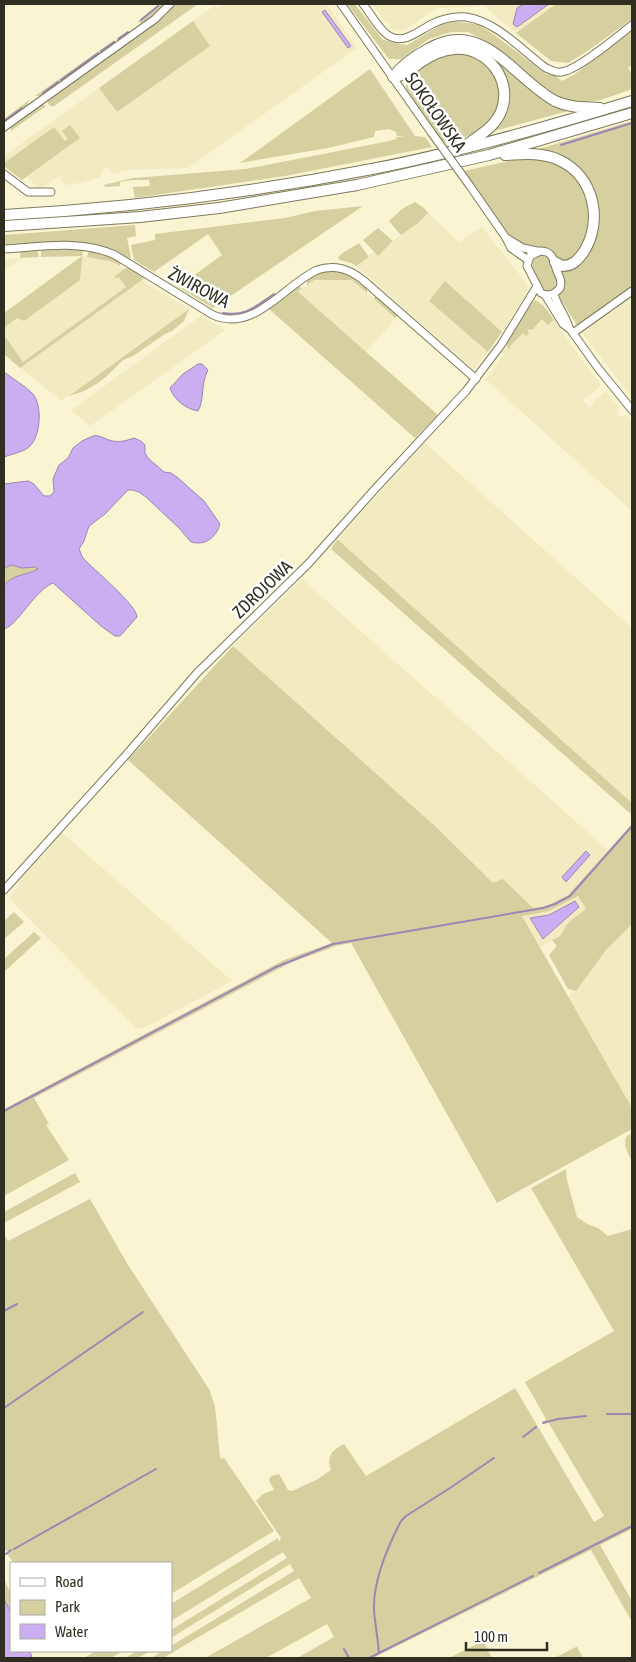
<svg xmlns="http://www.w3.org/2000/svg" width="636" height="1662" font-family="'Asap Condensed',sans-serif">
	<style>
		.built { fill: #f2ebc2 }
		.green { fill: #d6cfa0 }
		.water { fill: #cbadf2; stroke: #9c87b3 }
		.lines { fill: none; stroke-linecap: round; stroke-linejoin: round }
		.stream { stroke: #9c87b3; stroke-width: 2 }
		.minor-casing { stroke: #7e795b; stroke-width: 9 }
		.highway-casing { stroke: #7e795b; stroke-width: 12 }
		.minor { stroke: #fff; stroke-width: 7 }
		.highway { stroke: #fff; stroke-width: 10 }
		.minor-bridge-casing { stroke: #7e795b; stroke-width: 9; stroke-linecap: butt }
		.minor-bridge { stroke: #fff; stroke-width: 7 }
		.labels { text-anchor: middle; dominant-baseline: central; stroke-width: 5; stroke-linejoin: round; paint-order: stroke }
		.street-label { font-size: 18px; fill: #302e21; stroke: #fff }
	</style>
	<rect width="100%" height="100%" fill="#f9f5d3"/>
	<g class="built">
		<polygon points="224,4 327,4 357,48 188,168 129,170 113,174 108,168 102,169 100,177 80,183 65,185 61,179 63,177 59,176 44,187 36,187 27,177 80,138 68,139 65,141 54,127 4,163 4,156 99,88 117,112 210,46 193,21 215,5 218,8"/>
		<polygon points="372,4 556,4 516,33 481,4 477,7 438,8 429,13 404,31 389,28 388,27 391,25 390,22 387,24"/>
		<polygon points="428,213 459,242 482,227 527,284 528,291 502,332 445,282 429,301 488,352 475,368 472,368 356,266 373,252 378,256 396,239 418,223"/>
		<polygon points="83,256 113,262 189,309 61,401 4,354 4,313"/>
		<polygon points="22,258 4,271 4,259"/>
		<polygon points="313,280 352,280 395,319 366,352 297,292"/>
		<polygon points="632,293 632,398 580,330 606,312 610,313 615,310 613,307"/>
		<polygon points="546,308 582,360 601,385 588,397 584,398 582,400 590,408 594,403 593,401 606,391 619,407 617,413 620,417 626,415 632,421 632,511 485,379 493,371 492,370 505,353 503,352 512,340"/>
		<polygon points="201,316 225,330 90,426 71,410"/>
		<polygon points="425,443 632,628 632,803 337,539"/>
		<polygon points="302,579 608,850 568,895 546,906 533,908 526,903 493,884 436,827 233,646"/>
		<polygon points="60,831 232,981 142,1029 136,1028 9,898 19,886 17,884 39,856 43,857 49,849 51,843"/>
		<polygon points="580,895 589,909 555,943 552,940 541,948 522,915 549,911"/>
		<polygon points="632,921 632,1109 568,997 603,949"/>
	</g>
	<g class="green">
		<polygon points="160,4 165,4 144,23 137,22"/>
		<polygon points="174,4 198,4 54,106 50,106 46,100 155,23 166,15"/>
		<polygon points="347,4 355,4 382,39 394,43 407,45 441,25 453,22 469,23 479,25 493,34 546,74 555,76 562,81 575,74 632,29 632,65 628,68 632,74 632,89 601,100 584,102 566,101 553,95 487,41 468,32 451,32 429,39 401,59 389,59"/>
		<polygon points="556,4 632,4 632,19 589,50 568,63 551,61 516,33"/>
		<polygon points="193,21 210,46 117,112 99,88"/>
		<polygon points="115,40 115,43 46,93 41,96 35,96"/>
		<path d="M464 53C470 55 477 57 482 60 504 78 507 109 484 128 473 136 457 139 444 143L406 90V80C427 63 436 55 464 53Z"/>
		<path d="M490 55 559 108 568 111 494 131C498 126 502 120 505 114 515 92 505 71 490 55Z"/>
		<polygon points="370,69 415,136 425,137 432,147 285,176 135,198 133,187 150,186 149,180 133,180 120,182 120,186 106,187 103,185 133,178 246,169 389,141 397,139 396,137 406,137 397,136 396,132 389,129 375,131 374,137 328,148 240,163"/>
		<polygon points="29,100 27,106 4,123 4,119"/>
		<polygon points="42,104 46,106 11,131 10,126"/>
		<path d="M632 121V289L579 328 560 299H557C560 287 566 288 561 272 565 271 571 270 575 268 596 254 609 202 589 184 575 172 550 163 539 149Z"/>
		<polygon points="70,125 80,138 22,180 4,166 4,163 54,127 65,141 68,139 62,131"/>
		<polygon points="537,158 563,166 577,178 590,199 590,231 575,258 567,263 558,259 551,249 524,244 509,235 464,171 518,159"/>
		<polygon points="415,202 424,208 428,213 418,223 401,235 389,221 402,209"/>
		<polygon points="363,206 213,308 178,287 222,255 208,234 154,272 134,260 131,245 155,240 155,234 285,218 315,211"/>
		<path d="M135 225 136 236 127 238 131 257 129 259C89 234 49 244 4 247V235Z"/>
		<polygon points="378,228 393,241 378,256 363,240"/>
		<polygon points="359,243 369,257 356,266 351,263 339,260 338,258 341,254"/>
		<polygon points="74,249 83,249 80,280 24,321 17,318 4,328 4,313 82,256 41,257 41,250"/>
		<polygon points="89,250 108,256 120,262 120,266 113,262 87,257"/>
		<polygon points="37,251 39,257 20,258 21,252"/>
		<polygon points="539,255 544,255 550,260 557,281 555,287 551,290 545,290 541,286 532,267 534,258"/>
		<polygon points="126,268 131,268 145,276 142,280 20,368 4,354 4,335 23,362 126,287 119,277 116,279 115,276"/>
		<polygon points="326,271 345,273 367,289 367,293 352,280 314,280 307,285 307,279"/>
		<polygon points="445,281 502,332 488,352 429,301"/>
		<polygon points="298,286 302,288 298,292 438,415 415,438 269,309 290,294 289,292"/>
		<polygon points="375,297 377,297 398,315 395,318 373,298"/>
		<polygon points="535,300 544,306 554,320 548,325 542,319 532,330 527,329 529,333 526,336 523,333 510,346 510,349 508,348 506,343 529,307"/>
		<polygon points="189,309 184,321 172,331 165,334 133,356 123,360 108,375 98,383 84,391 69,396"/>
		<polygon points="337,539 632,803 632,815 331,549"/>
		<path d="M11 565 22 568 35 567 38 569C27 576 12 574 4 586V568Z"/>
		<path d="M233 646 436 827 493 883 503 879 533 908 546 906 568 895 632 824V924L606 950 576 991 568 989 549 955 557 946 552 940C561 938 562 933 566 926 571 919 580 914 586 909L578 896 549 911 522 916 632 1108V1129L497 1203 351 943 336 946 290 963 34 1098 49 1124 46 1125 69 1160 4 1196V1109L284 960 332 943 128 760Z"/>
		<polygon points="14,912 24,922 4,939 4,921"/>
		<polygon points="34,932 41,938 4,972 4,959"/>
		<path d="M632 1133V1161C628 1153 623 1146 626 1137Z"/>
		<path d="M566 1169 567 1180 577 1217 587 1224 598 1228 608 1236 632 1229V1529L600 1545 632 1601V1622L591 1550 373 1658H297L334 1637 327 1624 266 1658H205L311 1598 299 1578 163 1658H151L163 1651H171V1646L294 1571 290 1564 171 1638V1630L287 1558 283 1552 171 1621V1604L278 1538 279 1542 281 1538 256 1501 263 1494 274 1490 269 1480 271 1476 279 1474 288 1490 292 1491 318 1479 331 1470C326 1456 332 1450 344 1444L366 1476 515 1388 594 1522 604 1516 548 1422 544 1424 542 1422 546 1419 525 1382 614 1331 531 1188Z"/>
		<polygon points="75,1173 80,1182 4,1223 4,1212"/>
		<polygon points="90,1199 128,1265 209,1389 215,1406 220,1457 221,1459 224,1458 274,1531 171,1594 171,1563 14,1563 7,1554 9,1553 7,1551 4,1550 4,1233 8,1241"/>
		<polygon points="4,1579 11,1594 11,1613 4,1599"/>
		<polygon points="483,1641 492,1658 449,1658"/>
		<polygon points="577,1647 583,1658 554,1658 576,1647"/>
		<polygon points="96,1651 123,1651 111,1658 84,1658"/>
		<polygon points="137,1651 150,1651 138,1658 125,1658"/>
	</g>
	<g class="water">
		<polygon points="524,4 549,4 517,27 513,24 517,8"/>
		<polygon points="325,10 351,46 348,48 322,12"/>
		<path d="M198 364H202L208 370C200 385 205 399 198 411 186 409 174 400 170 388L183 374Z"/>
		<path d="M4 372C13 379 24 385 32 393 43 404 41 437 29 447 23 452 12 454 4 457Z"/>
		<path d="M93 436C100 435 103 438 109 440 117 443 126 441 134 438L141 441 145 445V453L148 458 164 472 171 473 177 477 204 501 220 524C216 538 205 546 191 542L180 529 146 497 139 492 132 490H128L105 514 89 526 84 541 79 549 83 558C93 569 137 605 137 617L120 636H115L101 626 53 583C35 590 17 626 4 629V586C12 574 26 576 38 569L35 567 22 568 11 565 4 568V484L28 481 34 484 44 496H50L54 492 53 479 59 465 68 458 73 448 82 441Z"/>
		<polygon points="586,851 590,855 566,882 562,877"/>
		<polygon points="575,901 579,907 543,939 530,918 549,915"/>
		<polygon points="4,1599 11,1613 11,1651 30,1651 32,1658 4,1658"/>
	</g>
	<g class="lines">
		<g class="stream">
			<polyline points="141,20 158,6"/>
			<polyline points="118,39 128,32"/>
			<polyline points="101,51 114,42"/>
			<polyline points="61,80 98,53"/>
			<polyline points="43,93 58,82"/>
			<polyline points="4,121 22,108"/>
			<polyline points="561,145 632,123"/>
			<path d="M223 313C246 317 256 306 274 294"/>
			<polyline points="4,1111 276,967 333,944 543,908 555,904 570,896 632,826"/>
			<polyline points="4,1311 17,1304"/>
			<polyline points="4,1408 143,1312"/>
			<polyline points="607,1414 631,1414"/>
			<polyline points="543,1423 558,1419 586,1416"/>
			<polyline points="523,1437 536,1427"/>
			<polyline points="14,1549 156,1469"/>
			<polyline points="6,1554 11,1550"/>
			<polyline points="539,1573 632,1526"/>
			<polyline points="344,1649 349,1658"/>
			<path d="M379 1653C378 1639 375 1624 374 1610 373 1582 388 1546 401 1521L406 1516 450 1488 494 1458"/>
			<polyline points="369,1658 533,1576"/>
		</g>
		<g class="minor-casing">
			<g id="minor">
				<polyline points="341,4 431,132"/>
				<path d="M363 4C370 13 376 24 384 32 401 48 416 32 432 24 442 19 455 16 466 17 498 22 521 50 546 68 551 70 556 73 561 72 577 71 618 36 632 25"/>
				<polyline points="4,127 155,19 170,4"/>
				<polyline points="4,174 28,192 51,192"/>
				<polyline points="470,186 506,238 511,248 528,260"/>
				<polyline points="506,238 523,248 537,251"/>
				<path d="M4 249C40 247 81 239 115 255L213 315C254 333 283 286 317 270 335 264 349 269 363 280L476 379"/>
				<path d="M540 251C554 251 553 261 557 271 560 278 562 281 560 288 555 294 548 297 541 293L527 266 530 256Z"/>
				<path d="M554 294C557 306 566 316 569 328"/>
				<polyline points="545,295 563,324 570,329 598,368 632,410"/>
				<polyline points="573,333 632,291"/>
				<polyline points="4,890 126,755 197,673 309,563 375,489 466,391 501,345 537,286"/>
			</g>
		</g>
		<g class="highway-casing">
			<g id="highway">
				<path d="M399 76C408 73 414 67 421 62 431 55 443 50 454 49 488 46 515 82 500 114 493 128 479 136 466 145"/>
				<path d="M393 77C402 65 415 56 428 49 483 17 513 78 555 101 570 108 584 107 600 108"/>
				<path d="M505 155C523 154 542 152 559 160 594 176 604 221 583 253 577 261 572 266 562 266L555 262"/>
				<path d="M4 215C128 208 250 193 372 169 460 152 547 127 632 101"/>
				<polyline points="4,226 140,217 219,208 357,185 489,155 632,113"/>
			</g>
		</g>
		<use href="#minor" class="minor"/>
		<use href="#highway" class="highway"/>
		<g class="minor-bridge-casing">
			<polyline id="minor-bridge" points="431,132 470,186"/>
		</g>
		<use href="#minor-bridge" class="minor-bridge"/>
	</g>
	<g class="labels">
		<g class="street-label">
			<text transform="translate(436 112) rotate(55)">SOKOŁOWSKA</text>
			<text transform="translate(199 287) rotate(28)">ŻWIROWA</text>
			<text transform="translate(262 589) rotate(-44)">ZDROJOWA</text>
		</g>
	</g>
	<rect width="636" height="1662" fill="none" stroke="#302e21" stroke-width="10"/>
	<rect x="10" y="1562" width="162" height="90" fill="#ffffff" stroke="#acaba6"/>
	<rect x="20" y="1578" width="25" height="8" fill="#ffffff" stroke="#acaba6"/>
	<text x="55" y="1587" font-size="15" fill="#302e21">Road</text>
	<rect x="20" y="1600" width="25" height="15" fill="#d6cfa0" stroke="#acaba6"/>
	<text x="55" y="1612" font-size="15" fill="#302e21">Park</text>
	<rect x="20" y="1624" width="25" height="15" fill="#cbadf2" stroke="#acaba6"/>
	<text x="55" y="1637" font-size="15" fill="#302e21">Water</text>
	<path d="M466 1642v8h81v-8" fill="none" stroke="#302e21" stroke-width="2.5"/>
	<text x="474" y="1642" font-size="15" fill="#302e21" stroke="#ffffff" stroke-width="4" paint-order="stroke">100 m</text>
</svg>
